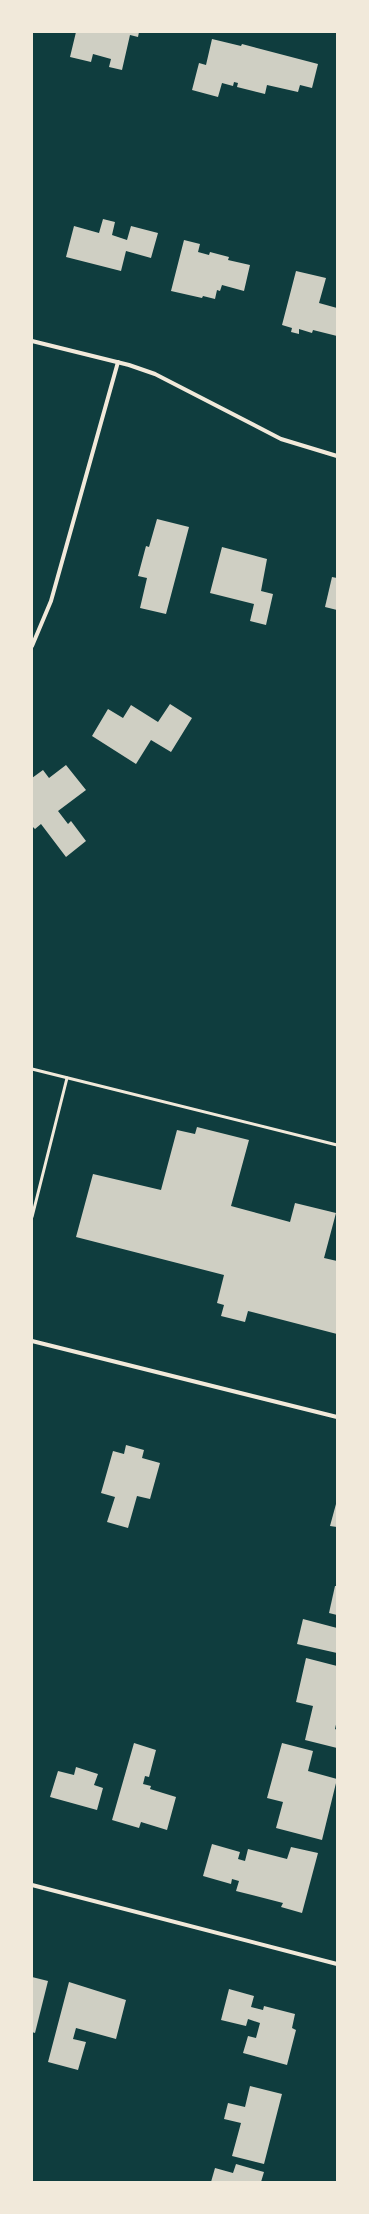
<svg xmlns="http://www.w3.org/2000/svg" width="369" height="2214" font-family="'Noto Sans',sans-serif">
	<style>
		.building { fill: #cfcfc3 }
		.lines { fill: none; stroke-linecap: round; stroke-linejoin: round }
		.service { stroke: #f1e9da; stroke-width: 3 }
		.minor { stroke: #f1e9da; stroke-width: 4 }
	</style>
	<rect width="100%" height="100%" fill="#0f3d3e"/>
	<g class="building">
		<polygon points="76,32 139,32 138,37 130,35 122,70 109,67 111,59 93,54 91,62 70,57"/>
		<polygon points="212,39 241,46 242,44 318,64 312,88 300,85 298,92 267,85 265,94 237,87 238,83 234,82 233,86 222,83 218,97 192,90 199,63 206,65"/>
		<polygon points="103,219 115,222 112,235 127,240 131,226 158,233 151,258 126,251 121,271 66,257 74,226 99,233"/>
		<polygon points="184,240 200,244 198,252 209,255 210,252 229,257 228,260 250,265 244,291 222,285 220,291 217,290 215,299 203,296 202,298 171,291"/>
		<polygon points="296,271 326,278 319,303 337,308 337,336 313,330 312,333 299,329 299,334 291,332 292,328 282,325"/>
		<polygon points="157,519 189,527 166,614 140,608 147,578 138,576 146,546 149,547"/>
		<polygon points="222,547 267,559 261,591 273,594 266,625 250,621 254,604 210,593"/>
		<polygon points="332,577 337,578 337,610 325,607"/>
		<polygon points="170,704 192,718 171,752 151,740 136,764 92,736 108,709 123,718 131,705 158,722"/>
		<polygon points="66,765 86,790 58,811 68,824 71,821 86,841 66,857 41,824 35,829 32,826 32,778 43,770 49,778"/>
		<polygon points="197,1127 249,1140 231,1206 290,1222 295,1203 336,1213 324,1258 337,1261 337,1334 248,1311 245,1322 221,1316 224,1305 217,1303 224,1275 76,1237 93,1174 161,1190 177,1130 195,1134"/>
		<polygon points="126,1445 144,1450 142,1458 160,1463 150,1499 137,1496 128,1528 107,1522 115,1497 101,1493 113,1451 124,1454"/>
		<polygon points="336,1504 337,1505 337,1527 330,1526"/>
		<polygon points="335,1586 337,1586 337,1615 329,1613"/>
		<polygon points="303,1619 337,1628 337,1653 297,1644"/>
		<polygon points="306,1658 337,1666 337,1720 335,1729 337,1730 337,1748 305,1740 313,1706 296,1702"/>
		<polygon points="134,1743 156,1750 149,1777 145,1776 143,1784 151,1786 150,1789 176,1797 167,1830 141,1822 139,1828 112,1820"/>
		<polygon points="282,1743 313,1751 308,1771 337,1779 322,1840 276,1828 283,1802 267,1798"/>
		<polygon points="76,1767 98,1774 94,1785 103,1788 97,1810 50,1797 58,1771 74,1775"/>
		<polygon points="212,1844 240,1852 238,1859 245,1861 248,1849 287,1859 291,1847 318,1853 302,1913 281,1907 283,1903 236,1891 239,1881 232,1879 231,1884 203,1876"/>
		<polygon points="32,1977 48,1981 35,2033 32,2032"/>
		<polygon points="69,1982 126,2000 116,2039 76,2028 73,2039 86,2042 78,2070 48,2062"/>
		<polygon points="229,1989 254,1996 251,2007 263,2010 264,2006 295,2014 292,2028 296,2030 287,2065 243,2053 248,2036 256,2038 260,2023 248,2019 246,2026 221,2020"/>
		<polygon points="250,2086 282,2094 264,2164 232,2156 241,2123 224,2119 228,2103 245,2107"/>
		<polygon points="236,2164 264,2172 261,2182 211,2182 215,2168 233,2173"/>
	</g>
	<g class="lines">
		<g class="service">
			<polyline points="32,1069 337,1145"/>
			<polyline points="32,1217 67,1078"/>
		</g>
		<g class="minor">
			<polyline points="32,341 129,365 155,374 281,439 337,456"/>
			<polyline points="32,646 51,601 118,362"/>
			<polyline points="32,1341 337,1417"/>
			<polyline points="32,1885 337,1964"/>
		</g>
	</g>
	<rect width="369" height="2214" fill="none" stroke="#f1e9da" stroke-width="66"/>
</svg>
